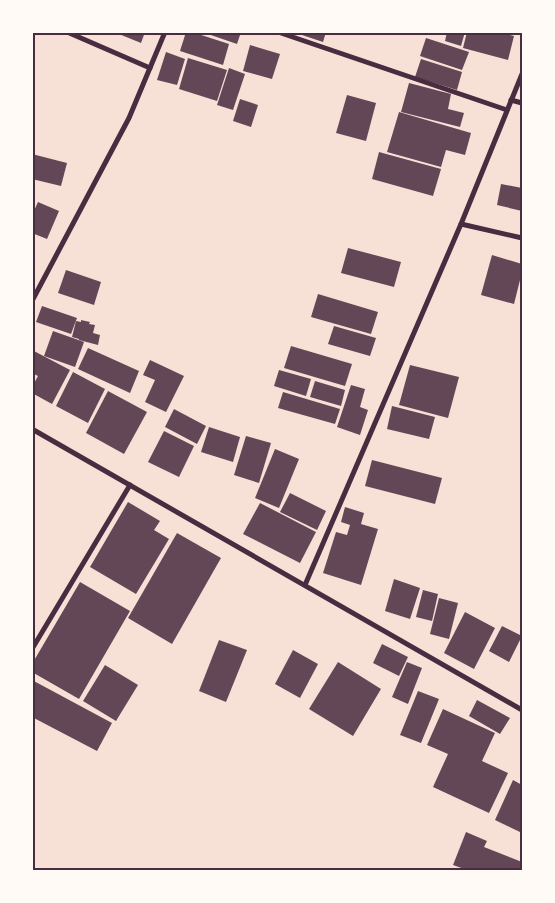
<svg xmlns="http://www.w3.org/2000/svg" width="555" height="903" font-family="Overpass,sans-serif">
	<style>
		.building { fill: #644757 }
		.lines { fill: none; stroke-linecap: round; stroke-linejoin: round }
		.minor { stroke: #4a2c40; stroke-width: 5 }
		.neatline { fill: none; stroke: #4a2c40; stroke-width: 2 }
	</style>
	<rect width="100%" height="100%" fill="#f7e1d7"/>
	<g class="building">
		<polygon points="114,32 145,32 141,43"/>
		<polygon points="186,32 192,32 229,44 223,65 180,51"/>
		<polygon points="202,32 241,32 237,44"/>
		<polygon points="299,32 326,32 323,42 299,34"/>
		<polygon points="447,32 465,32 461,46 445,41"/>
		<polygon points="467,32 499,32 514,36 508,60 463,48"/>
		<polygon points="426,38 469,52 462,70 420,56"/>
		<polygon points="250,45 280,54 272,79 243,71"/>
		<polygon points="166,52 185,59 177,85 157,80"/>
		<polygon points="188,58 227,70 217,101 179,89"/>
		<polygon points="421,59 462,72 457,90 415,77"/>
		<polygon points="229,68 245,74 233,110 217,105"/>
		<polygon points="409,83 451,94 448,109 464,113 460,127 401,112"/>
		<polygon points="347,95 376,103 366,141 336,133"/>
		<polygon points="240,99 258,105 251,127 233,121"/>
		<polygon points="399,112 471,133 465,155 446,150 441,167 387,152"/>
		<polygon points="379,152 441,169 433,196 372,179"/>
		<polygon points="32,154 67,163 61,186 32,179"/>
		<polygon points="501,184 522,188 522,211 497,205"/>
		<polygon points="38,202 59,211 47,239 32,233 32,215"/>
		<polygon points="348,248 401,262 394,287 341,273"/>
		<polygon points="492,255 522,264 522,272 514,304 481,295"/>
		<polygon points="66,270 101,282 94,305 58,293"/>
		<polygon points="318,294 378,312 371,334 311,317"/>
		<polygon points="42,306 77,318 71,334 36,322"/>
		<polygon points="81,320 90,322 89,324 95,325 93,333 100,335 98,345 79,340 79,339 72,337 76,321 81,322"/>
		<polygon points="334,326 376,338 370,356 328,344"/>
		<polygon points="53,331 84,342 75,367 44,356"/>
		<polygon points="291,346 352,364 345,386 284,368"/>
		<polygon points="88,348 139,371 130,393 78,369"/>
		<polygon points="34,351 70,370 52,404 32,393 32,387 38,376 32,373 32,354"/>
		<polygon points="150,360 184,376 166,412 145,402 155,380 143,375"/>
		<polygon points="410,365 459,377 448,418 399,405"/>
		<polygon points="279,370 311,379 306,396 274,386"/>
		<polygon points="73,372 105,389 88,423 56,406"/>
		<polygon points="315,381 345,390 341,406 310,397"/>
		<polygon points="351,385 365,389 360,407 368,410 360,435 337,427"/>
		<polygon points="108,391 147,412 124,454 86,433"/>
		<polygon points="283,392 340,409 335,424 278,408"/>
		<polygon points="392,406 435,417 429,439 387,429"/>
		<polygon points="174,409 206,426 197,444 165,427"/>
		<polygon points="209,427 240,437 233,462 201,452"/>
		<polygon points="164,431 194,446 179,477 148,462"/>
		<polygon points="246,436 271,443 259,483 234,475"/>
		<polygon points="275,449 299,459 279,508 255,498"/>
		<polygon points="372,460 442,478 435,504 365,486"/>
		<polygon points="290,493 326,511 317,530 280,512"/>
		<polygon points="128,502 160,521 154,530 169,539 136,594 90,567"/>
		<polygon points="260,503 316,532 300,563 243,534"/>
		<polygon points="345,507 364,513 361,524 378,529 361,585 323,573 336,532 347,535 350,525 341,522"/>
		<polygon points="177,533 221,558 172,644 128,618"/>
		<polygon points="394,579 420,588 410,619 385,611"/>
		<polygon points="80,582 130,611 79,699 32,672 32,664"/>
		<polygon points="423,590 438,594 432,621 416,617"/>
		<polygon points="439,598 458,603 449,639 430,634"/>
		<polygon points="465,612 495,628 474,669 444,653"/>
		<polygon points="502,626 522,636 509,662 489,651"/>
		<polygon points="219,640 247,650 226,702 199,691"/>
		<polygon points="382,644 408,657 399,676 373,663"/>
		<polygon points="293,650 318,664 300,698 275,684"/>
		<polygon points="338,662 381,689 353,736 309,709"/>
		<polygon points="407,662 422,668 408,704 392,697"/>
		<polygon points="105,665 138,685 116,721 83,701"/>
		<polygon points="32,680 112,723 97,751 32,717"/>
		<polygon points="418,691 439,699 421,743 400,735"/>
		<polygon points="477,700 510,718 500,734 469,716"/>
		<polygon points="443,709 495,733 482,761 508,773 489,813 433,787 448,754 427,745"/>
		<polygon points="513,780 522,785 522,833 495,820"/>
		<polygon points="466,832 487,841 484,847 522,862 522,870 467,870 453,865"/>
	</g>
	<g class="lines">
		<g class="minor">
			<polyline points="67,32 150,68"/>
			<polyline points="278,32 507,110"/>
			<polyline points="511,100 522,103"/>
			<polyline points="461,224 522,238"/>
			<polyline points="32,301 129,118 165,32"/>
			<polyline points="32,429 522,710"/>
			<polyline points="305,585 461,224 522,74"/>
			<polyline points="32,649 130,485"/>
		</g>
	</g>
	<rect width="555" height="903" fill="none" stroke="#fffaf5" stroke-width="68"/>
	<rect x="34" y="34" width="487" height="835" class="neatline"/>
</svg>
